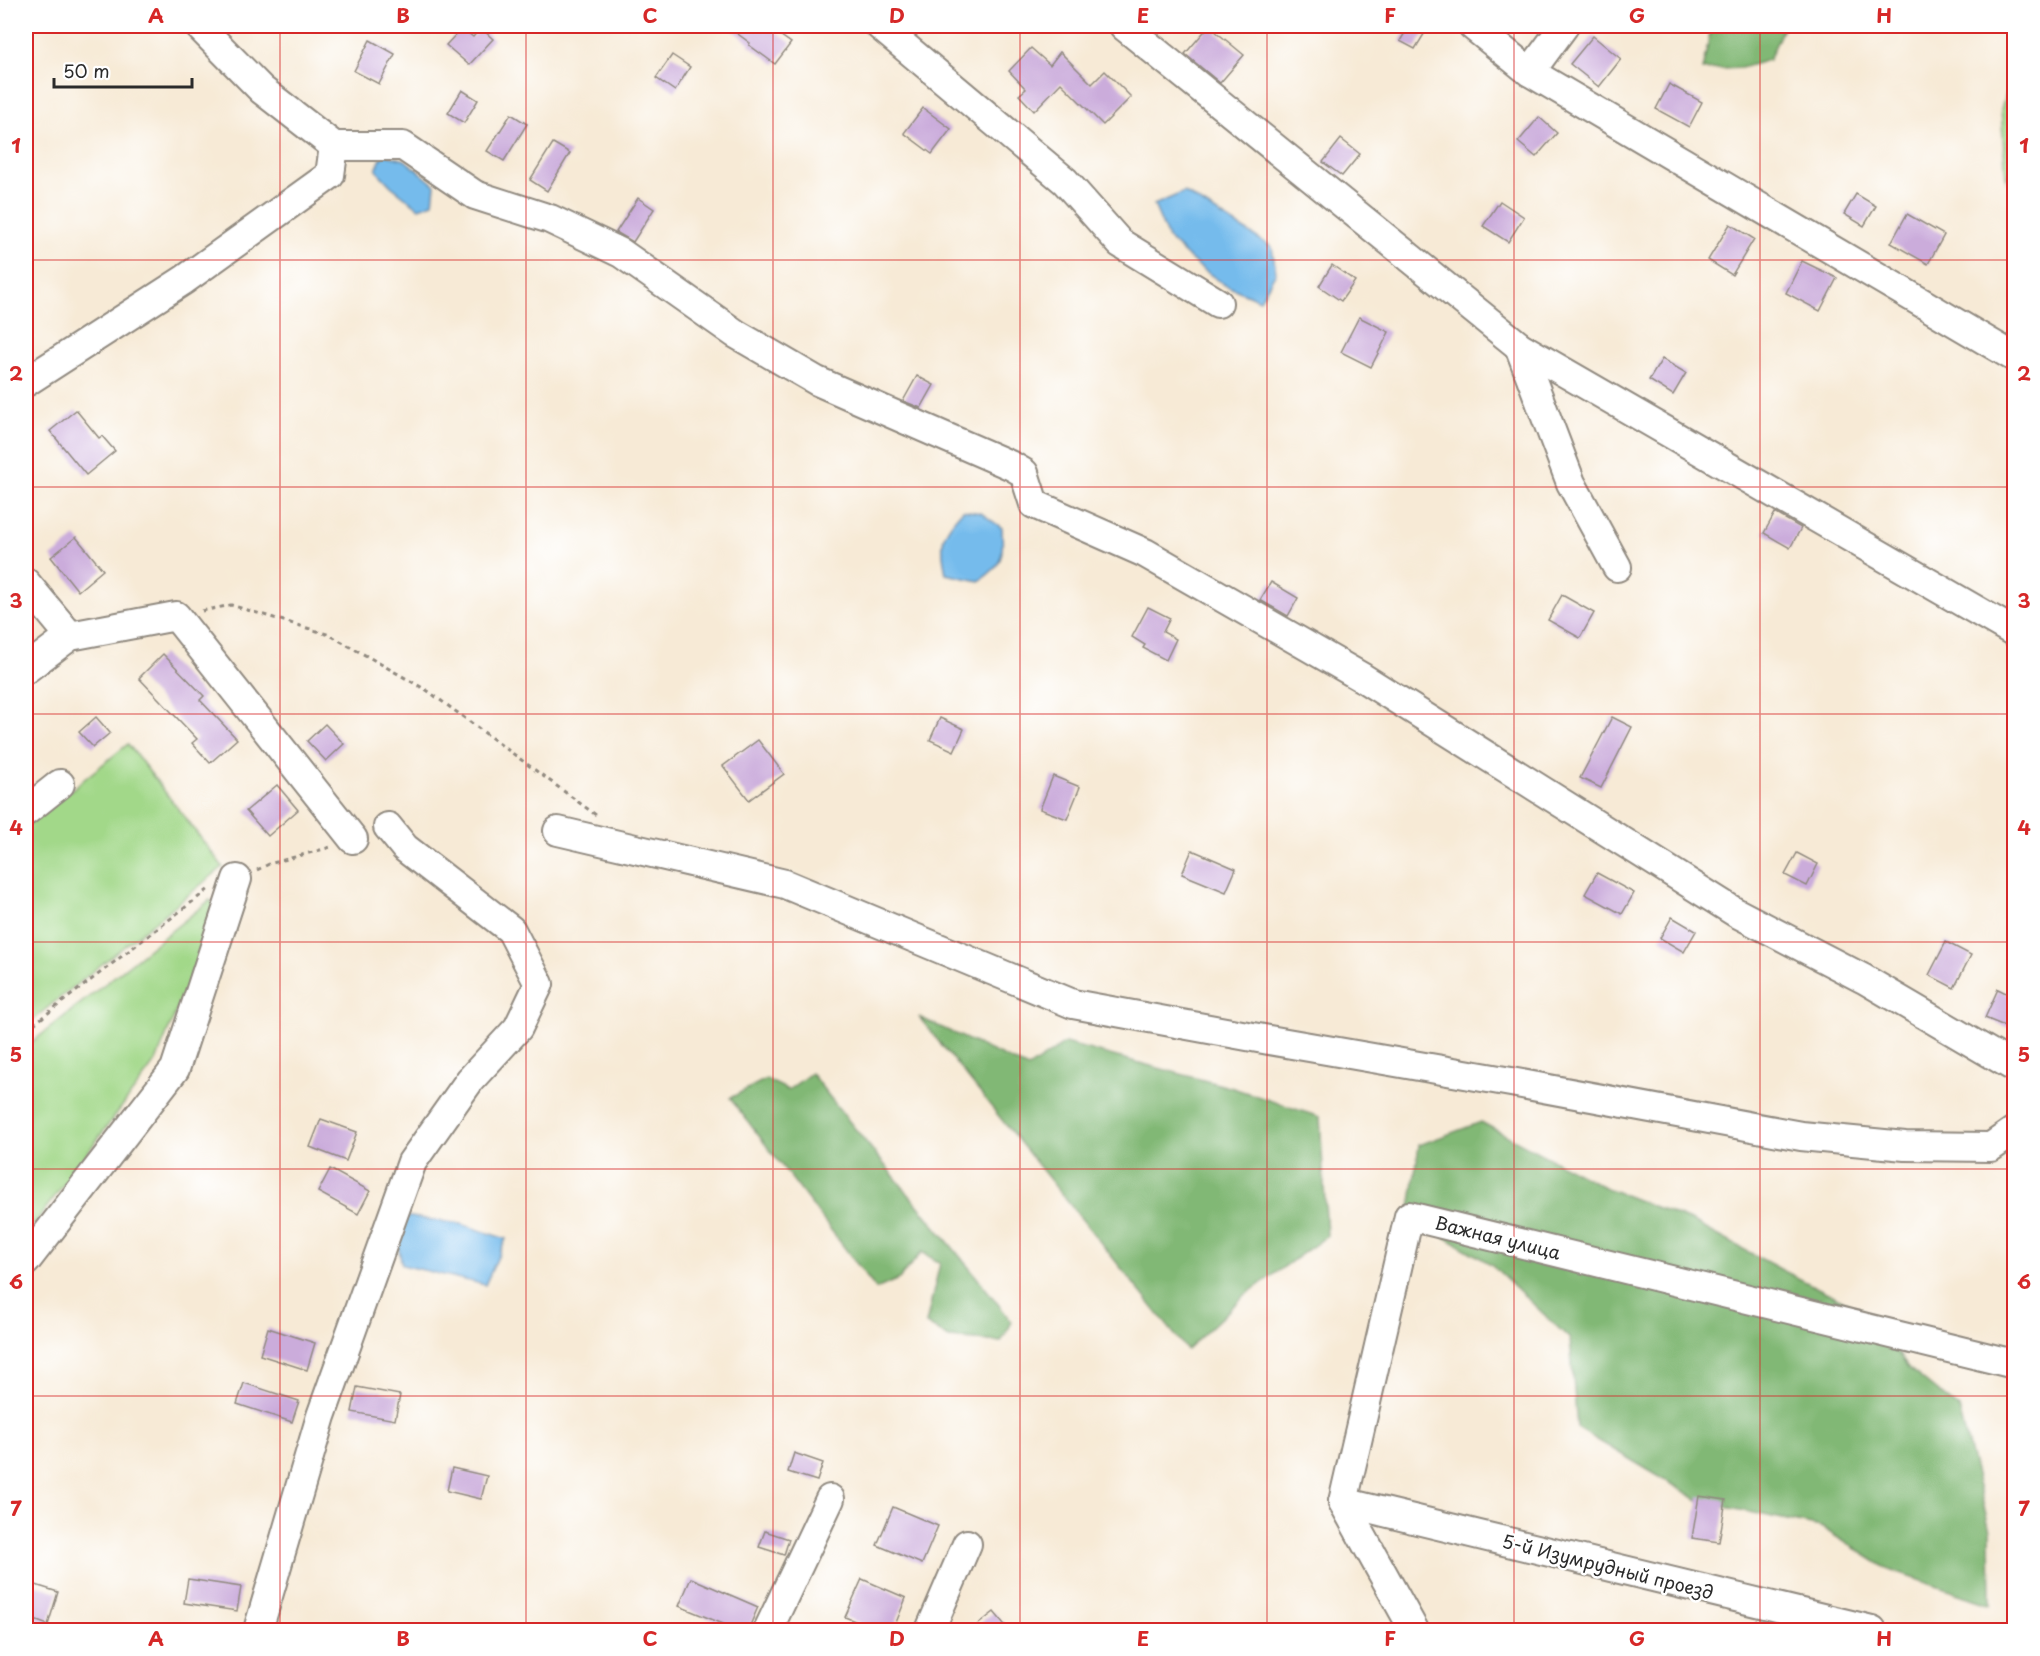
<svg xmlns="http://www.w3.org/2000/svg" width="2040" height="1656" font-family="'Playpen Sans',sans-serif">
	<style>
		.green { fill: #a2d889; stroke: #66825a; stroke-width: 1.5 }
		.forest { fill: #81b875; stroke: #567250; stroke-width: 1.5 }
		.water { fill: #75bbec; stroke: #50738c; stroke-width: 1.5 }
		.building { fill: #cbacdb }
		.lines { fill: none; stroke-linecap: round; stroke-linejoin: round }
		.minor-casing { stroke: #918a80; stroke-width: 32 }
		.path { stroke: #918a80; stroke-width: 3; stroke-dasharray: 4.5 4.5; stroke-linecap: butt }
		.minor { stroke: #fff; stroke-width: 28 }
		.grid { fill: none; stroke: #d62828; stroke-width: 1.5; stroke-opacity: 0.55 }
		.labels { text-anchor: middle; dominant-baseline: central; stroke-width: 5; stroke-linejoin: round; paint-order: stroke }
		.street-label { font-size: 18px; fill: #2b2b2b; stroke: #fff }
		.neatline { fill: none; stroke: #d62828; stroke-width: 2 }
		.grid-label { font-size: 20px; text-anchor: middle; font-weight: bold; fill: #d62828 }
	</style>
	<rect width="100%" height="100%" fill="#fff"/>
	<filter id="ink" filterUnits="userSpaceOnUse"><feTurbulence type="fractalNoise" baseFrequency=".0167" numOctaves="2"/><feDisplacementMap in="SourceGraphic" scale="12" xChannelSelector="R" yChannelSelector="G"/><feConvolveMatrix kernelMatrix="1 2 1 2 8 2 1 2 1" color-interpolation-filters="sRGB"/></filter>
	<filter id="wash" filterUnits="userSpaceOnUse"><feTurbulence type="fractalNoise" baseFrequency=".008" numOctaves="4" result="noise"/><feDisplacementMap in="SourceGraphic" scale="24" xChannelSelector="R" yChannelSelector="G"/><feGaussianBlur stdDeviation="1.35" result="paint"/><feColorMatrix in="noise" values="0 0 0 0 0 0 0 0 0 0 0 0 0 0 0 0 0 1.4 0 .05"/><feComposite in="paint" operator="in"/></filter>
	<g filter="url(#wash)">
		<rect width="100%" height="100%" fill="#f7ead6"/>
		<g class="green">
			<polygon points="2014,62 2014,166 2006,180 2001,109"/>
			<polygon points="128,744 223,867 26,1025 26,826"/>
			<polygon points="210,900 218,908 156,1061 26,1235 26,1047"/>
		</g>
		<g class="forest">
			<polygon points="1719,26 1784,26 1769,60 1741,68 1702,70 1710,34"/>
			<polygon points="919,1017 1028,1068 1065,1043 1233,1088 1320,1117 1327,1236 1245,1295 1187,1350"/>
			<path d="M811 1073C876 1158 947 1237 1012 1322L1001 1342 949 1338 926 1324 940 1263 922 1252 899 1279 876 1289 730 1098 766 1079 788 1090Z"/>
			<polygon points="1481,1122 1604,1187 1693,1222 1782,1270 1866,1312 1911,1370 1959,1409 1990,1530 1991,1605 1889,1570 1821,1527 1702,1502 1577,1428 1570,1339 1491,1264 1409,1216 1419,1145"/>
		</g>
		<g class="water">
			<polygon points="383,154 405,160 435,185 433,203 419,208 391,186 376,170"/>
			<polygon points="1184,192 1272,247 1276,272 1260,300 1225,285 1197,265 1168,238 1154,205"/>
			<path d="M963 510 981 513 1002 528C1003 556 1004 565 979 581L946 574C940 542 940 534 963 510Z"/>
			<polygon points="404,1216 461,1224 506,1239 485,1285 402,1265 398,1246"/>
		</g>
		<g id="blocks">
			<g class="building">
				<polygon points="727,26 767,26 791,43 775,64 749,45 750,43"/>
				<polygon points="1209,26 1244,55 1220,83 1185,54"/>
				<polygon points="1409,26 1429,26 1415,49 1400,41"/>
				<polygon points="462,28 473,37 481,28 493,39 469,65 446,45"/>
				<polygon points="1593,36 1621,59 1599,87 1570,64"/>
				<polygon points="370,40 395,54 379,84 354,71"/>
				<polygon points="1031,48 1050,65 1060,52 1092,84 1105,71 1131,97 1103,125 1061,83 1034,111 1019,95 1026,89 1009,71"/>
				<polygon points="672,55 690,67 675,91 656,78"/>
				<polygon points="1669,84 1702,102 1689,127 1656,109"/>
				<polygon points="462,90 478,100 464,123 448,113"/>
				<polygon points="923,108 951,129 932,154 904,133"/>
				<polygon points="511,114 527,124 504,161 487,151"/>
				<polygon points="1539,117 1557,133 1536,157 1518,142"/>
				<polygon points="1341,139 1360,154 1342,176 1323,162"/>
				<polygon points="553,143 570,153 547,191 530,180"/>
				<polygon points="1856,194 1876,206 1864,226 1844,214"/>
				<polygon points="638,198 654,209 633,242 616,232"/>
				<polygon points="1500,201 1524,217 1508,242 1483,226"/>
				<polygon points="1907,214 1944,235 1928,264 1891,243"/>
				<polygon points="1730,224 1754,239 1732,275 1708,260"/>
				<polygon points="1802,261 1837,278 1820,311 1786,293"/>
				<polygon points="1332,265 1355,281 1341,301 1319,286"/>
				<polygon points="1359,317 1389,332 1371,367 1341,352"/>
				<polygon points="1662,359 1686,373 1673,395 1649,380"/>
				<polygon points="917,376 934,385 921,408 903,401"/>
				<polygon points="76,410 99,438 102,436 115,451 86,475 50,431"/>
				<polygon points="1775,513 1801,528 1790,548 1764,533"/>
				<polygon points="76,537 103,570 78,591 51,557"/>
				<polygon points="1271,582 1298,598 1288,616 1260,600"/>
				<polygon points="1562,595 1594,613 1580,638 1548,620"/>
				<polygon points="1148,607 1170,618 1163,632 1176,639 1166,660 1143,648 1145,645 1132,637"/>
				<polygon points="163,654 204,696 200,700 237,739 210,763 192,743 197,739 139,678"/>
				<polygon points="96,717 110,733 93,747 79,732"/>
				<polygon points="1612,717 1632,727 1601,788 1580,778"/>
				<polygon points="940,718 964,729 954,751 930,740"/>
				<polygon points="325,724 344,744 326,761 307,741"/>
				<polygon points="758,740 784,774 749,800 723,766"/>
				<polygon points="1053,776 1080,787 1067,819 1040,809"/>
				<polygon points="277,785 298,810 268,836 246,811"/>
				<polygon points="1192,850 1236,869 1226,892 1182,874"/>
				<polygon points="1797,853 1818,864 1807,886 1785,875"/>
				<polygon points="1597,873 1634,893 1622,914 1585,894"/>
				<polygon points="1672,917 1696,931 1684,952 1660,938"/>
				<polygon points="1946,942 1971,955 1954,988 1929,975"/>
				<polygon points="1998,989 2014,997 2014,1030 1985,1018"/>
				<polygon points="321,1119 357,1132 346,1161 310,1147"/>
				<polygon points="330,1169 370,1191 358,1214 318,1192"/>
				<polygon points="268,1328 315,1343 307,1370 260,1355"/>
				<polygon points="244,1383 299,1401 292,1422 237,1404"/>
				<polygon points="357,1387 400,1395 395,1420 352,1412"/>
				<polygon points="794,1453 823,1463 817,1481 788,1472"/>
				<polygon points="452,1468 487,1476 481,1499 447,1491"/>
				<polygon points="1699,1496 1726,1500 1719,1542 1692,1538"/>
				<polygon points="893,1507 938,1526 922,1564 877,1545"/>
				<polygon points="765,1531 789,1539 784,1555 759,1547"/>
				<polygon points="691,1578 758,1607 748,1630 738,1630 679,1606"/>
				<polygon points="188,1579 241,1587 237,1611 184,1603"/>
				<polygon points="862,1579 906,1598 893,1630 877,1630 845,1617"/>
				<polygon points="26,1582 58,1592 48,1625 26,1617"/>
				<polygon points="994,1612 1009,1630 971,1630"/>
			</g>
		</g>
	</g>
	<g filter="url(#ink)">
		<use href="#blocks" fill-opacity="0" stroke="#918a80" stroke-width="1.5"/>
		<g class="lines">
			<g class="minor-casing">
				<g id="minor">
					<polyline points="199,26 262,90 334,146 403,146 475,195 550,219 621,253 736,334 817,381 1012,466 1024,473 1034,504 1145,553 1363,678 1735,912 1864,979 2014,1067"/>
					<polyline points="880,26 1065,181 1120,243 1218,303"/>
					<polyline points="1124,26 1519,346 2014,632"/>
					<polyline points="1473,26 1530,72 2014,357"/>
					<polyline points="1530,72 1564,26"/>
					<polyline points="1519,346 1571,483 1617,567"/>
					<polyline points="26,382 184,280 330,175 334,146"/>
					<polyline points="26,583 70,636"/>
					<polyline points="26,669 70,636 176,616 353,839"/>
					<polyline points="26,811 60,784"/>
					<polyline points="558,831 785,884 1073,1004 1269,1040 1511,1082 1801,1136 1905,1146 1991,1147 2014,1131"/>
					<polyline points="26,1261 175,1069 237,879"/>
					<polyline points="1343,1502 1872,1630"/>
					<polyline points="258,1630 321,1416 412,1162 470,1080 518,1028 539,984 511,930 405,848 388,827"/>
					<polyline points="768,1630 830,1499"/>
					<polyline points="930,1630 967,1544"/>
					<polyline points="1414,1630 1343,1502 1409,1216 2014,1364"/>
				</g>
			</g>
			<g class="path">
				<polyline points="202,611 231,605 330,635 428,691 596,815"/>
				<polyline points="257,870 269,864 331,847"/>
				<polyline points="26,1030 209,889"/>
			</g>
			<use href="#minor" class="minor"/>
		</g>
	</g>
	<path class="grid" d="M280 26V1630M526 26V1630M773 26V1630M1020 26V1630M1267 26V1630M1514 26V1630M1760 26V1630M26 260H2014M26 487H2014M26 714H2014M26 942H2014M26 1169H2014M26 1396H2014"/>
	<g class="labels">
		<g class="street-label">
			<text transform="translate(1498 1237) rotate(14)">Важная улица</text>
			<text transform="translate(1608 1566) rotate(14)">5-й Изумрудный проезд</text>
		</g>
	</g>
	<rect width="2040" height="1656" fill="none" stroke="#fff" stroke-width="66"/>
	<path d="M54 78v9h138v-9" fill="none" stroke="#2b2b2b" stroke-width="3"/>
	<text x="63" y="78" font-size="18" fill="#2b2b2b" stroke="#ffffff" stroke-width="4.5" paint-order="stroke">50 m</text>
	<rect x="33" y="33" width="1974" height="1590" class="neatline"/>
	<g class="grid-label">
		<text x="156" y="23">A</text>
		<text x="403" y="23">B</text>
		<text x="650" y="23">C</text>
		<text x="897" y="23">D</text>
		<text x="1143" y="23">E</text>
		<text x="1390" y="23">F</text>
		<text x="1637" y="23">G</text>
		<text x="1884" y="23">H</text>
		<text x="16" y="153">1</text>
		<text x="2024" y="153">1</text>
		<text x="16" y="381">2</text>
		<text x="2024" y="381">2</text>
		<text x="16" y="608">3</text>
		<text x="2024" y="608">3</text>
		<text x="16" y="835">4</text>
		<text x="2024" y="835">4</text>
		<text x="16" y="1062">5</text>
		<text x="2024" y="1062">5</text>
		<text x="16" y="1289">6</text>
		<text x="2024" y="1289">6</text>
		<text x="16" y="1516">7</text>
		<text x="2024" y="1516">7</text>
		<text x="156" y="1646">A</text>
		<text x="403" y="1646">B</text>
		<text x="650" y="1646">C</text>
		<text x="897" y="1646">D</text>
		<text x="1143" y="1646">E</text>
		<text x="1390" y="1646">F</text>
		<text x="1637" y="1646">G</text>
		<text x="1884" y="1646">H</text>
	</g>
</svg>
